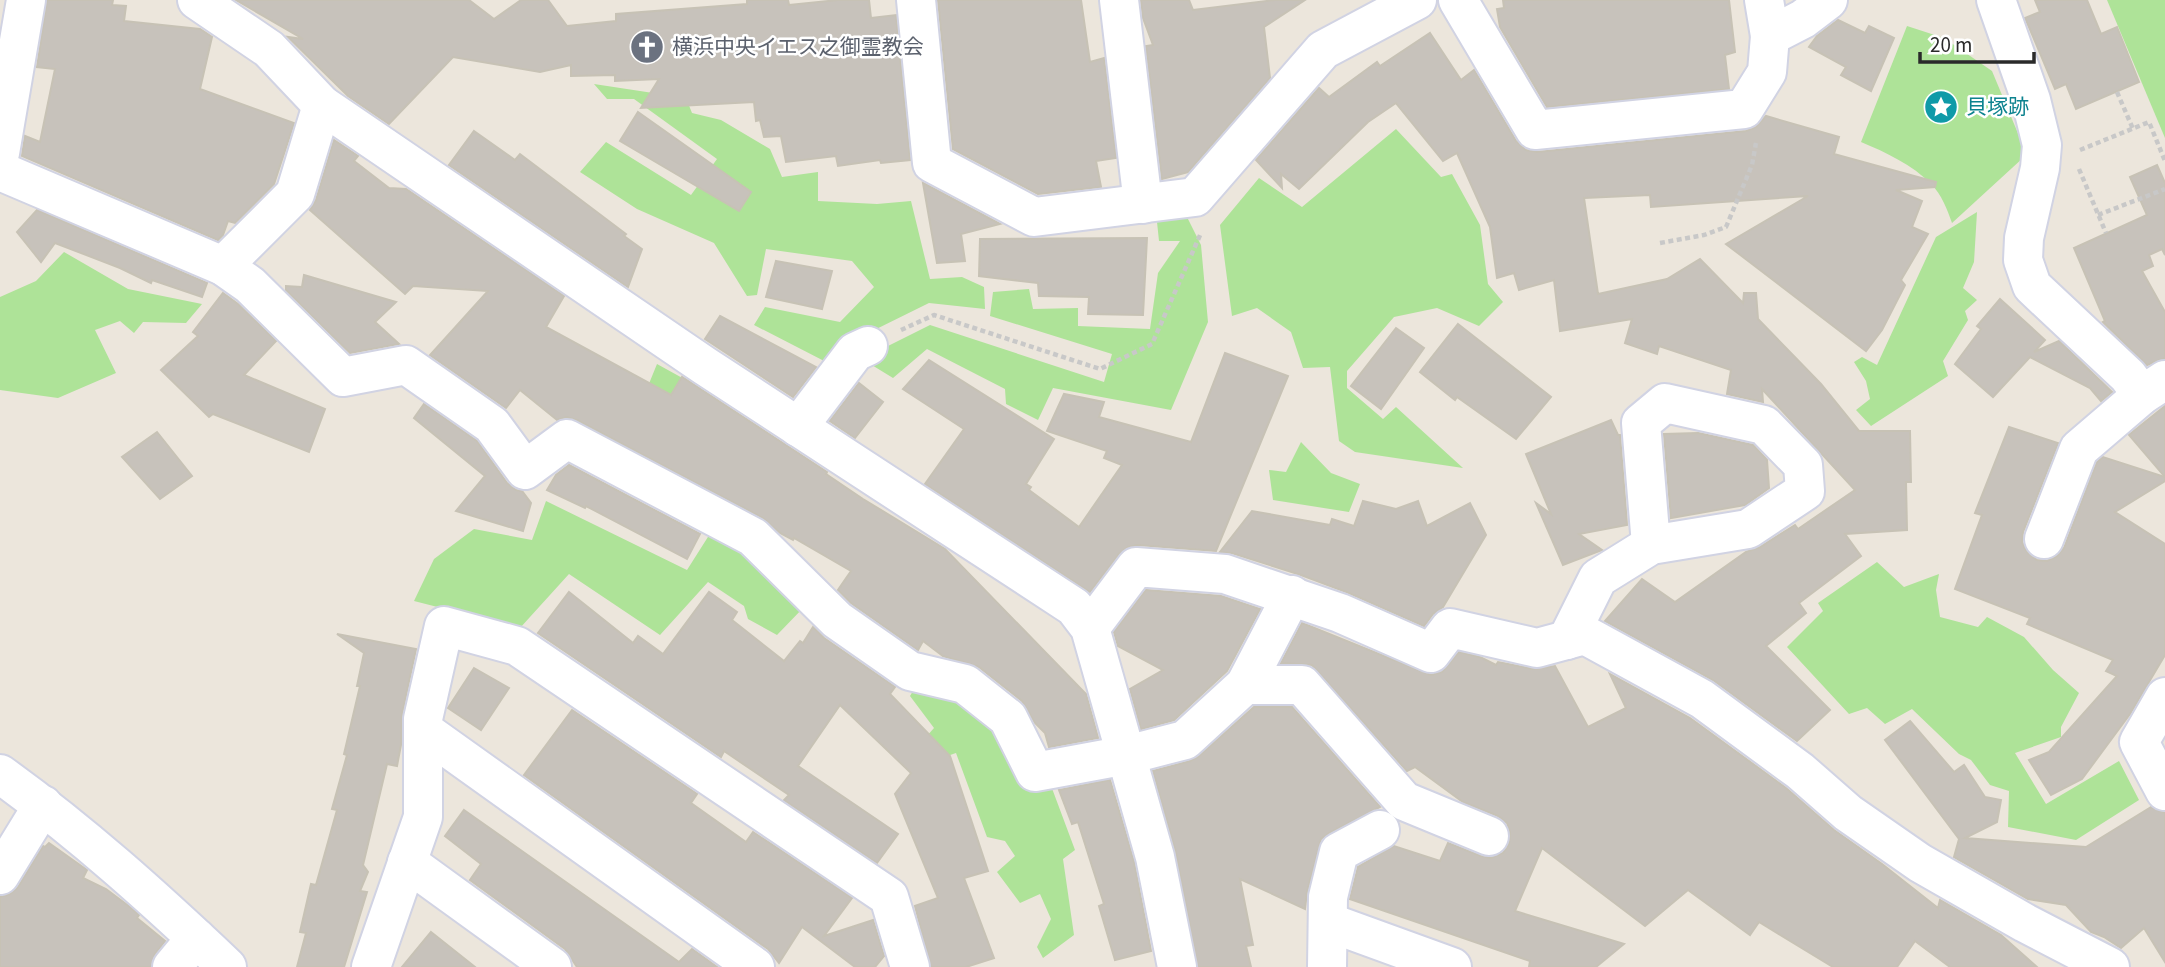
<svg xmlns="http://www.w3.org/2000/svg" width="2165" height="967" font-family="'Source Sans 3','Noto Sans JP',sans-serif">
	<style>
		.green { fill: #aee398 }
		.building { fill: #c7c2bb; stroke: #c7c2b5; stroke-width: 2 }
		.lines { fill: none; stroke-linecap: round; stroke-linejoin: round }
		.minor-casing { stroke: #d1d3e3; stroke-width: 42 }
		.path { stroke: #c8c8c8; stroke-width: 4.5; stroke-dasharray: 5 3.5; stroke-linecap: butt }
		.minor { stroke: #fff; stroke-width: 38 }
		.labels { text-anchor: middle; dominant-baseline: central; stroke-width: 5; stroke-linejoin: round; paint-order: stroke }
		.worship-label { font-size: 21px; fill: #5b616d; stroke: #fff; text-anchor: start }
		.culture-label { font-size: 21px; fill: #0d838f; stroke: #fff; text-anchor: start }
	</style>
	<rect width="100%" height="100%" fill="#ece6dc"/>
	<g class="green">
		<polygon points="2107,0 2165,0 2165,138"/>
		<path d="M1907 26 1944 38 1992 71 2022 143 2024 157 1952 223C1947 209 1942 195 1931 184 1913 165 1885 152 1861 142Z"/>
		<polygon points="594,84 686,98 692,113 721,120 770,149 782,177 818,172 818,201 877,204 911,201 930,279 962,277 984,287 985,309 929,303 850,342 828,363 754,325 765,307 840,322 874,287 852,261 766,249 757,295 747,296 714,243 637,209 580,172 606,142 691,195 717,159 634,99 607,99"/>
		<polygon points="1396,129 1441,177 1452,174 1480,225 1488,284 1503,302 1479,326 1437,308 1394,317 1347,371 1347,388 1383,419 1396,407 1463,468 1355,452 1339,441 1330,367 1303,368 1291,332 1257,308 1232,316 1220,225 1259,178 1302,207"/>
		<polygon points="1977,212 1974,262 1963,288 1977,300 1965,311 1968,320 1943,361 1948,376 1871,426 1856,410 1870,399 1866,381 1854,362 1862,357 1877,365 1936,237"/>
		<polygon points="1185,213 1201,245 1208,322 1171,410 1053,388 1038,420 1006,404 1005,389 927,349 893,378 862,359 930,325 1104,382 1112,354 990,316 993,292 1029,289 1033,309 1078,308 1078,326 1150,329 1158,273 1180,241 1159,241 1157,222"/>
		<polygon points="64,252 128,289 202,304 186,323 143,322 134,333 120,321 95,330 116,373 58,398 0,390 0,297 36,281"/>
		<polygon points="657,364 686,380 633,463 560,429 569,416 635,418"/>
		<polygon points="1301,442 1331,473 1360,484 1349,512 1273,500 1269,470 1286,472"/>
		<polygon points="546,501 687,570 713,529 805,606 777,635 748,619 744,606 708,582 660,635 569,574 520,628 414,601 434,559 474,529 532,540"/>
		<polygon points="1877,562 1904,587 1939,574 1936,590 1940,617 1978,627 1987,617 2024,637 2053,670 2079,693 2061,727 2061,737 2015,753 2046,804 2119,761 2139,800 2076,840 2008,827 2009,791 1990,785 1971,760 1959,754 1912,709 1885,724 1867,708 1849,714 1787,647 1823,611 1818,603"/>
		<polygon points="919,681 956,693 1047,775 1075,850 1063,859 1074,935 1043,958 1037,947 1051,919 1040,894 1020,903 997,872 1015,856 1005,841 987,837 956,753 915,767 910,755 934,728 910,696"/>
	</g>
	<g class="building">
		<polygon points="47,0 113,0 112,5 126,6 124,21 200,29 212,37 200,89 294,123 274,184 235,223 228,221 223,235 218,240 22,156 25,136 40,142 55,69 37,67"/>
		<polygon points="236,0 469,0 494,19 521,0 548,0 567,26 616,21 616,14 747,4 747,0 788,0 789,5 838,0 869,0 871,18 896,15 910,160 881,163 880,160 838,166 836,156 786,162 781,136 764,137 760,120 756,121 754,102 641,108 659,79 615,81 615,75 571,76 571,65 540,72 453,57 389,124 348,96 288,37 303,39"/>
		<polygon points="938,0 1081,0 1090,62 1104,58 1116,158 1096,161 1101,187 1038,194 953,149"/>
		<polygon points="1141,0 1189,0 1193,10 1275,0 1305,0 1264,27 1270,78 1188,172 1162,179 1146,46 1153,45 1143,18"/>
		<polygon points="1503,0 1729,0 1735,52 1725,55 1729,89 1547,107 1500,27 1497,9 1504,8"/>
		<polygon points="2035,0 2087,0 2101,34 2117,27 2139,82 2076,109 2066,84 2055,89 2029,27 2025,18 2040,12"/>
		<polygon points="1838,20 1865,33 1869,26 1894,38 1871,91 1841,75 1846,67 1809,47 1817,36"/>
		<polygon points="1430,33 1461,80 1474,70 1516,141 1526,150 1537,152 1746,131 1756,127 1766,116 1839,137 1834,154 1936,182 1935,187 1896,190 1922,201 1912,227 1928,234 1901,280 1905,285 1882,330 1866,351 1726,244 1808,196 1651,207 1650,195 1584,198 1598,294 1667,279 1700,259 1743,303 1744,293 1756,293 1758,319 1821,384 1859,431 1910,431 1911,482 1906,482 1907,530 1845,534 1861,556 1799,603 1806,613 1766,646 1830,710 1797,741 1713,680 1605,621 1642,579 1675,602 1746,552 1760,547 1795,525 1798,529 1855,490 1762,389 1763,402 1727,394 1731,370 1659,346 1657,354 1625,343 1632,319 1560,331 1554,280 1519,290 1514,273 1497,278 1490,227 1457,153 1443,161 1396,103 1368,122 1299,189 1281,174 1282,188 1256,160 1319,88 1329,97 1377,62 1380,66"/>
		<polygon points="638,112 751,192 739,211 620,141"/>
		<polygon points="474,131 515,160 520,154 626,234 624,236 642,249 628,287 449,165"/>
		<polygon points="334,140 358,156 354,161 389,188 406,189 564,296 546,327 671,395 682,377 827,472 826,474 863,499 945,549 1086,694 1098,738 1049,747 1045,733 1035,723 1022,701 979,667 943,656 923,641 918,650 851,603 838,590 851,571 794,538 793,540 780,533 763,518 577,420 566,417 557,420 520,390 506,408 430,355 488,291 413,286 405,294 310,210 316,200"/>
		<polygon points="2157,165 2165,183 2165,255 2162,249 2149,255 2153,266 2142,271 2165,312 2165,358 2147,365 2103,322 2105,321 2074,248 2147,215 2130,177"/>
		<polygon points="923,183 1000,224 961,234 965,261 937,263"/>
		<polygon points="37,210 207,283 202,297 152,280 151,283 120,268 55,243 41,262 17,232"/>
		<polygon points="1147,238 1143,315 1088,314 1089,297 1039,296 1038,283 979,276 980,239"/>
		<polygon points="776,261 832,271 822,309 766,297"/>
		<polygon points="304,275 396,302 375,322 399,344 350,353 286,290 286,286 302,287"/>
		<polygon points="223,293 238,304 276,341 244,375 325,409 309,452 213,414 209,417 161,370 198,336 193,332"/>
		<polygon points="2000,299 2045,340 2034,352 2059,341 2112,392 2101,401 2090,388 2030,357 1993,397 1955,364 1981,329 1977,326"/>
		<polygon points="720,316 816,367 793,397 705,339"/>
		<polygon points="1458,324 1551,397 1516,439 1457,397 1455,400 1420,372"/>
		<polygon points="1396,328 1424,348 1381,409 1351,386"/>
		<polygon points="1225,353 1288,376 1216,551 1138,545 1128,547 1119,554 1090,592 925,484 964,429 903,389 929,360 1054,439 1026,484 1031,487 1029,490 1079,527 1122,465 1104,458 1107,451 1047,431 1064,394 1104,402 1099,417 1191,442"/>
		<polygon points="859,383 883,402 855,438 830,421"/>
		<polygon points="424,404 477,441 507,483 516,490 522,491 531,503 523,531 456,511 485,476 414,418"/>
		<polygon points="2165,406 2165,477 2129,435"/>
		<polygon points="1611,420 1618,435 1620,435 1627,525 1579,534 1602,550 1563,565 1536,503 1551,514 1526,454"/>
		<polygon points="2009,427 2058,443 2023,532 2022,542 2027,552 2037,560 2047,561 2057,556 2064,548 2097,462 2103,457 2165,477 2165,481 2115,512 2165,544 2165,655 2130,714 2082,779 2051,795 2029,760 2049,752 2117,676 2106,671 2113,660 2027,624 2030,618 1955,589 1982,515 1975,513"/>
		<polygon points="157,432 192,476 160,499 122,457"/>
		<polygon points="1698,433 1753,445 1767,460 1769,488 1745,505 1671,518 1664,434"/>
		<polygon points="569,465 700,534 687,559 586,506 585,508 547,490 556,475"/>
		<polygon points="1363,501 1396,509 1418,501 1427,526 1470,503 1486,535 1443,607 1433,614 1424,626 1349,593 1301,575 1232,553 1220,552 1252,511 1330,525 1332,519 1354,526"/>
		<polygon points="1146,590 1221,596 1260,609 1227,671 1174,720 1141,729 1130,689 1163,670 1118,646 1114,632"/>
		<polygon points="569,592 633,643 638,636 663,654 709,592 737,612 732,620 784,661 800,641 803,643 813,627 824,638 895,687 890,694 950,756 988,871 964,878 994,958 966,967 931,967 915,906 938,898 895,794 911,773 840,705 798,766 898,834 877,863 784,800 789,795 724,751 721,757 538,633"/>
		<polygon points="1302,623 1431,675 1442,672 1459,652 1480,657 1496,665 1498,662 1533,669 1555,666 1588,727 1626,708 1610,674 1690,718 1786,788 1834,830 1882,864 1938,908 1940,900 2001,935 2037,967 1950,967 1915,941 1897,967 1833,967 1759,922 1750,935 1688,890 1645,926 1542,848 1515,911 1624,944 1596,967 1529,967 1530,961 1350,899 1358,867 1394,846 1440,861 1448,843 1481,856 1491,858 1503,853 1509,844 1510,832 1507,823 1498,816 1463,802 1415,767 1407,771 1312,665 1281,663"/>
		<polygon points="337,634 416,649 402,714 401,745 397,766 387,764 363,865 368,872 360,891 367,892 344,967 297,967 306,933 300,932 311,884 316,885 337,810 332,809 347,755 344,754 360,686 357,686 364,653"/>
		<polygon points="474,668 509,688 481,730 448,708"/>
		<polygon points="1254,707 1292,707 1380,807 1329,833 1321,839 1307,892 1305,909 1240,879 1253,945 1246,946 1251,967 1198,967 1176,853 1153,771 1190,761 1199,756"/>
		<polygon points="572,710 697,794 691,803 746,842 753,832 852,898 824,936 873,920 884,956 875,967 855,967 802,927 779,963 768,949 524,775"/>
		<polygon points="1910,721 1954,772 1964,765 1985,797 2001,800 1997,822 1965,838 2086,847 2151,807 2165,813 2165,962 2144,928 2121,948 2104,937 2091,932 2066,905 2028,899 1954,857 1959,839 1885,740"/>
		<polygon points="1110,780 1134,862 1151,951 1115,960 1099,906 1104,904 1078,822 1072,824 1059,790"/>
		<polygon points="464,810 679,962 692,949 717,967 577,967 565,949 470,880 481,864 445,836"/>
		<polygon points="49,843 87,870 83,878 106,889 130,907 139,915 137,918 165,941 155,954 151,967 0,967 0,897 10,894 18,887 43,846 45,847"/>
		<polygon points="431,932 475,967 402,967"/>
	</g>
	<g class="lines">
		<g class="minor-casing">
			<g id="minor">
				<polyline points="197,0 269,49 322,105 705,366 1074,607 1090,628 1155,857 1177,967"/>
				<polyline points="916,0 932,163 1034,217 1195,197 1323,50 1417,0"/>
				<polyline points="1119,0 1143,204"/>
				<polyline points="1458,0 1535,130 1744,109 1767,72 1770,36 1803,19 1828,0"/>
				<polyline points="1764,0 1770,36"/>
				<polyline points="1996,0 2031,100 2042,145 2040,168 2024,238 2023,260 2032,286 2128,376 2142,395"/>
				<polyline points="0,153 26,0"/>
				<polyline points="0,171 223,266 250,285 343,377 406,365 492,425 525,470 567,439 753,537 837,620 910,671 965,684 1008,718 1035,772 1127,755 1185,740 1245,685 1292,595"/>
				<polyline points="223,266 295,194 322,105"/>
				<polyline points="798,427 855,352 868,346"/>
				<polyline points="2044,539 2079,449 2142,395 2165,380"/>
				<polyline points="1090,628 1136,567 1225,574 1340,613 1431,653 1450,628 1537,648 1585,635 1702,699 1800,771 1848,813 1920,863 2025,923 2110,967"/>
				<polyline points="1567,640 1598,578 1651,545 1748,529 1805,491 1803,465 1764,425 1665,403 1641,423 1651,545"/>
				<polyline points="1245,685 1302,685 1404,801 1489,836"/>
				<polyline points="2165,697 2139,742 2165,791"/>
				<polyline points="423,730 755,967"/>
				<path d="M0 774C81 832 155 899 227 967"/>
				<polyline points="407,862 552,967"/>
				<polyline points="0,875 43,805"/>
				<polyline points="1328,922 1452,967"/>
				<polyline points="172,967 196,938"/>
				<polyline points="371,967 423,817 423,719 444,626 517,646 889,897 910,967"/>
				<polyline points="1327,967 1328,897 1339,852 1380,830"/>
			</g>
		</g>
		<g class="path">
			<polyline points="2117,92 2133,129"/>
			<polyline points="2080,150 2149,122 2165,161"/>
			<polyline points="2079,169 2106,233"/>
			<polyline points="2098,215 2165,189"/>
			<polyline points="1660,243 1704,235 1726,227 1752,165 1756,143"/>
			<polyline points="901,330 934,315 1100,369 1152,344 1201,233"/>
		</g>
		<use href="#minor" class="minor"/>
	</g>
	<defs>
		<g id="church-disc" transform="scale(1.75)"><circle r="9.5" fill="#6b7280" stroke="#fff"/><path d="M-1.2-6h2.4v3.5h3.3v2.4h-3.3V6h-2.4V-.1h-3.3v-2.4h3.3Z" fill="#fff"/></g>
		<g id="sight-disc" transform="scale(1.75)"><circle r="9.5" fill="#0f9aa8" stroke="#fff"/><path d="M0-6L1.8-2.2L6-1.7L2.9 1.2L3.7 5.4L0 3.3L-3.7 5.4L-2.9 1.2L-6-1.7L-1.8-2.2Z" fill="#fff"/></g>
	</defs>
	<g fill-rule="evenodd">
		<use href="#church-disc" x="647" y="47"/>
		<use href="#sight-disc" x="1941" y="107"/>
	</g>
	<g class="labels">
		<g class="worship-label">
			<text x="672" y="47">横浜中央イエス之御霊教会</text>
		</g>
		<g class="culture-label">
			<text x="1966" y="107">貝塚跡</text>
		</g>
	</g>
	<path d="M1920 52v10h114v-10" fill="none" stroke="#2a2a2a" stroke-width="3.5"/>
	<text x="1930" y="52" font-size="21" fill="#2a2a2a" stroke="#ffffff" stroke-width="5" paint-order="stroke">20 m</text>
</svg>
